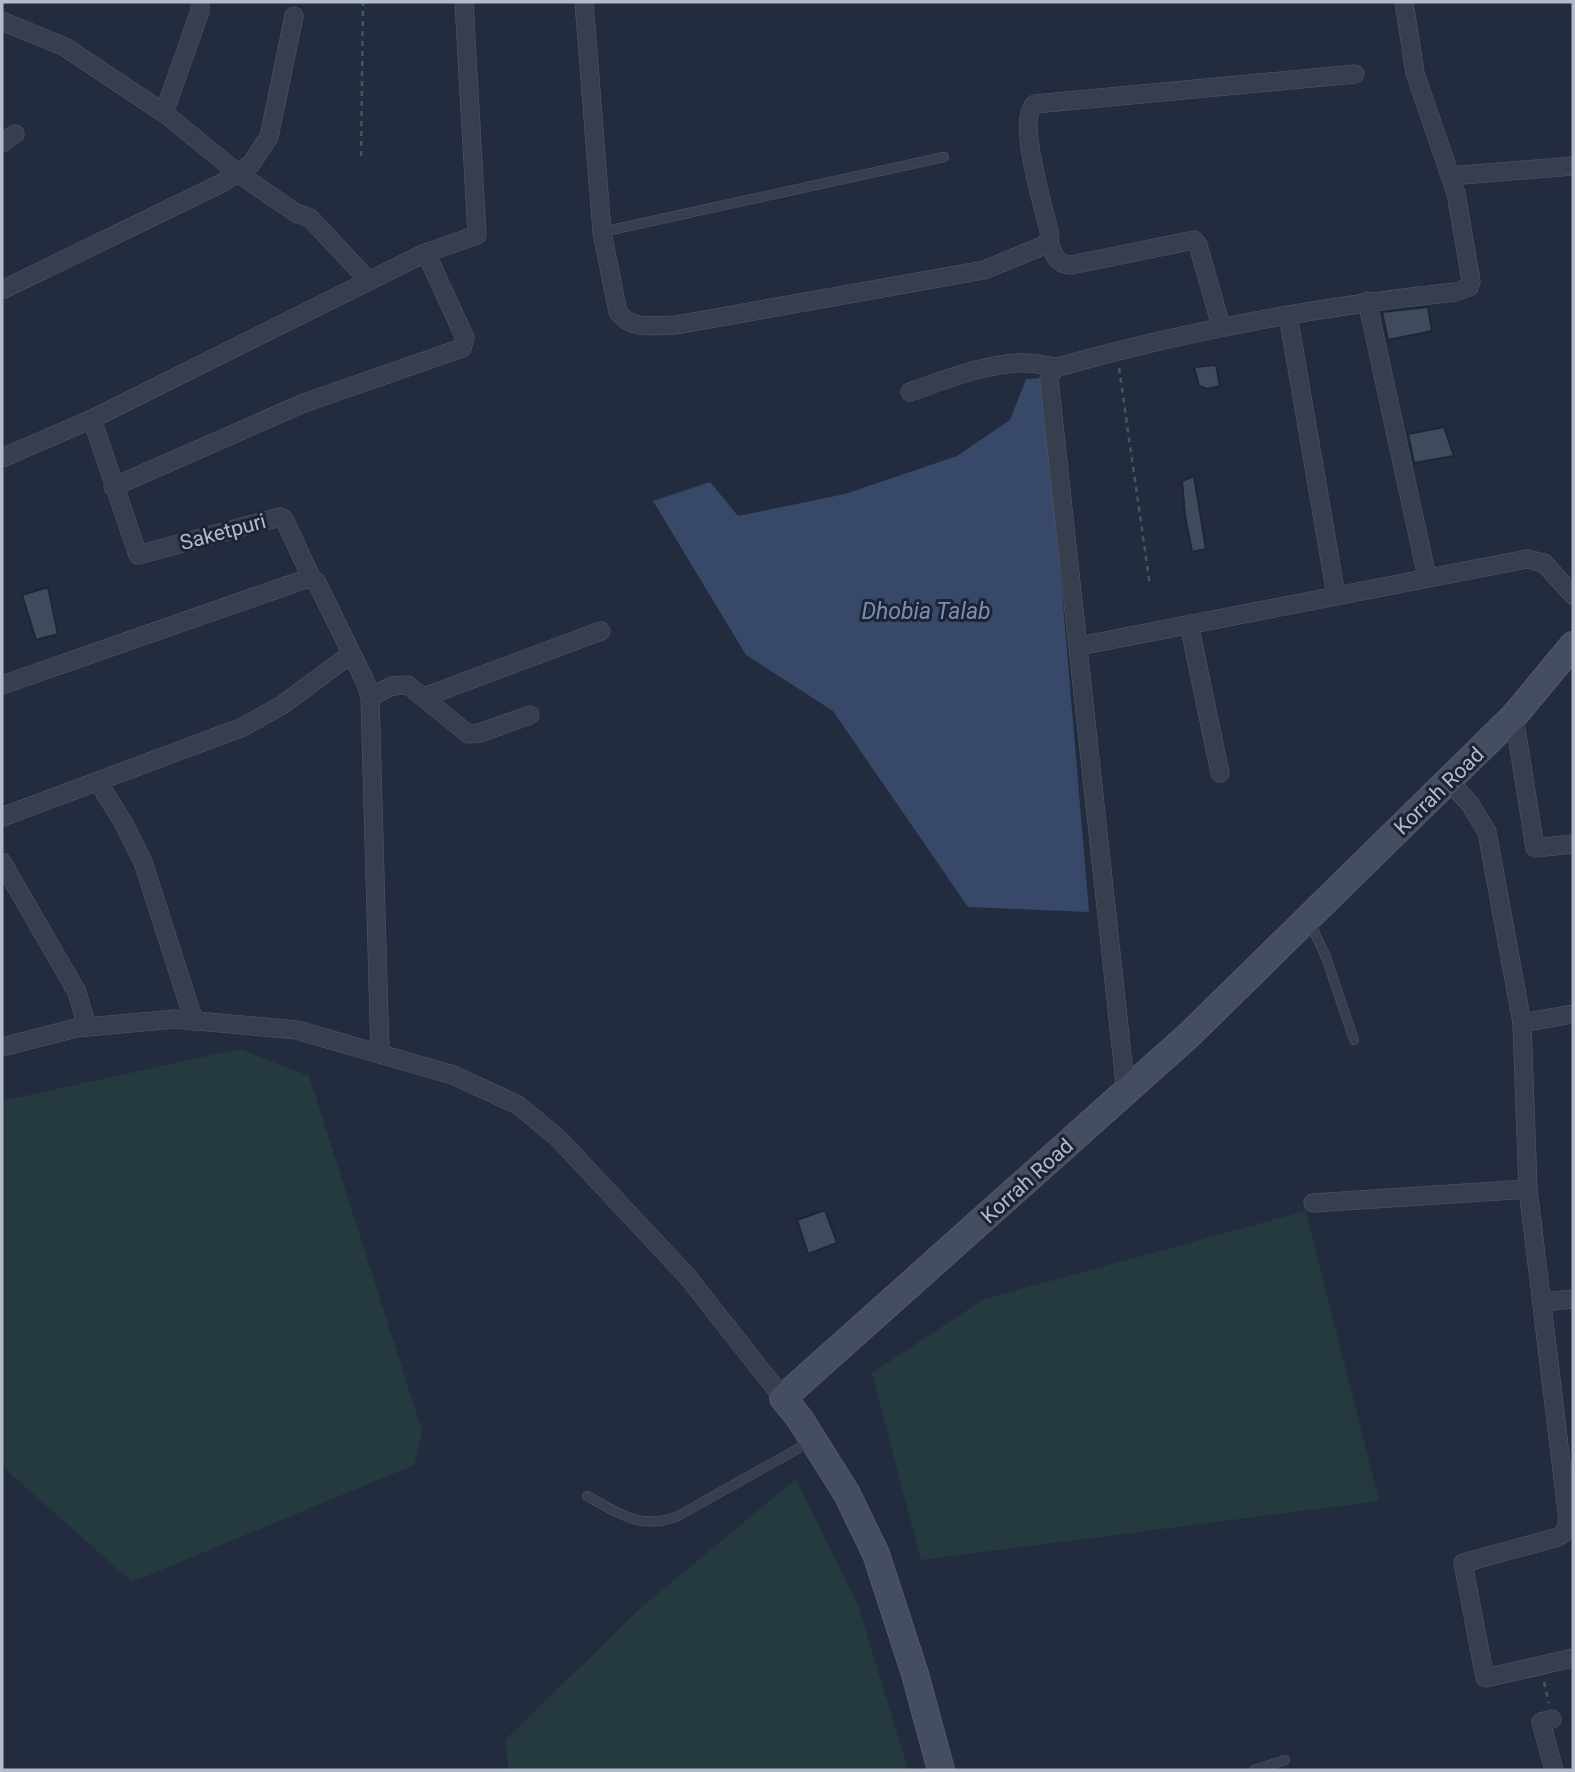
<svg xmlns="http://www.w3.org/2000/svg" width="1575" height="1772" font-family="Roboto,sans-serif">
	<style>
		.green { fill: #253a3f }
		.water { fill: #384868 }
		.building { fill: #3f4a5d; stroke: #1e2635; stroke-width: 2 }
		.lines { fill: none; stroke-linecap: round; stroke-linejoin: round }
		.service-casing { stroke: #525a69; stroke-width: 10 }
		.minor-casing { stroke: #525a69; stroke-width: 19 }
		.secondary-casing { stroke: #525a69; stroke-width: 28 }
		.path { stroke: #43575c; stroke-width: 2.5; stroke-dasharray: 5 5; stroke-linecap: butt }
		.service { stroke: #373e4e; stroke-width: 9 }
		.minor { stroke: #373e4e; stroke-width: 18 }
		.secondary { stroke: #454d61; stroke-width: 26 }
		.labels { text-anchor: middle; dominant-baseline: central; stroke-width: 6; stroke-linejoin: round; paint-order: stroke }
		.street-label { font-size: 21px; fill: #b3bac9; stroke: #1c2433 }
		.water-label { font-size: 23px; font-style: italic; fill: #7a8db2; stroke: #1c2433 }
	</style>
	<rect width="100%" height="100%" fill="#232c3e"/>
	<g class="green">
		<polygon points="239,1049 309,1076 422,1431 414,1465 132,1582 2,1466 2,1101"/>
		<polygon points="1306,1211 1379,1501 921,1560 872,1373 984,1299"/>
		<polygon points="796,1479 859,1608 908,1770 509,1770 505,1740 643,1606"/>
	</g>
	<polygon class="water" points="1044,378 1089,912 968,907 833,711 746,655 653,501 710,482 738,516 845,494 957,456 1010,420 1026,379"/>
	<g class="building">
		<polygon points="1428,307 1432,331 1388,340 1382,312"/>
		<polygon points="1216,365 1220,386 1208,389 1199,386 1194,367"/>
		<polygon points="1444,427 1454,456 1414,463 1408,434"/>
		<polygon points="1194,476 1206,549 1192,552 1185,516 1182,481"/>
		<polygon points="48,587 58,634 36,640 22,595"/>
		<polygon points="825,1210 837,1243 808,1254 797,1220"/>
	</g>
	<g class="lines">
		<g class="service-casing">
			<g id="service">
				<polyline points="602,232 944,157"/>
				<polyline points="1309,921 1326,957 1354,1040"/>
				<path d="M587 1496C619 1513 639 1530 676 1517L810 1442"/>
				<polyline points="1254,1770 1285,1760"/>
			</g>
		</g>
		<g class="minor-casing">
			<g id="minor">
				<path d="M584 2 602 232 618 312C631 331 656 325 676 325L984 270 1045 245 1050 236C1046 213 1015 120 1035 104L1355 74"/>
				<polyline points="2,21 65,47 164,113 239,174 296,213 310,218 369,281"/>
				<polyline points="164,113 200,11 200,2"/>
				<polyline points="2,143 15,134"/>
				<polyline points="1450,176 1573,166"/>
				<path d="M1049 241C1053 254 1057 265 1071 265L1194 240 1198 245 1221 326"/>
				<polyline points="2,290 222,183 251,164 269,137 294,16"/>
				<polyline points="1367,301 1427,577"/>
				<polyline points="1288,315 1336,595"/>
				<path d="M910 392C942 381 992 361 1026 363 1036 363 1047 366 1058 367"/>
				<polyline points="92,419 138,555 280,517 284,519 312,579"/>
				<polyline points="2,458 92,419 423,254 477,235 464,2"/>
				<polyline points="113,487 304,403 462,348 465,338 426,253"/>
				<polyline points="1189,624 1220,773"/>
				<polyline points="1079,646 1527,559 1544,563 1573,595"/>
				<polyline points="2,685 306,579 316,581 365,681 370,697 380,1054"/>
				<polyline points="370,697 392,686 408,685 468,734 480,733 530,715"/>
				<polyline points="424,697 601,631"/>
				<polyline points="1514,716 1535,848 1573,844"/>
				<polyline points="1449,781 1470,804 1487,832 1522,1023 1528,1189 1568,1520 1565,1532 1558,1537 1463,1563 1485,1678 1573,1658"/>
				<polyline points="98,782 123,822 143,862 194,1021"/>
				<polyline points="2,817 243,727 282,705 351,654"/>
				<polyline points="2,862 77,992 87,1027"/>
				<polyline points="1522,1023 1573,1014"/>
				<polyline points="2,1047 76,1028 175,1019 297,1030 453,1075 518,1105 558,1138 687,1276 783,1398"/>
				<path d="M1126 1092 1049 379 1053 371 1058 367C1189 330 1321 306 1456 292L1469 287 1471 281 1456 193 1415 73 1404 2"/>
				<polyline points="1313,1203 1528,1189"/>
				<polyline points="1542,1302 1573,1299"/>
				<polyline points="1552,1719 1541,1722 1554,1770"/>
			</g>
		</g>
		<g class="secondary-casing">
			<polyline id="secondary" points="941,1770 915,1674 876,1554 847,1494 800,1419 783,1398 1189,1035 1514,716 1573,645"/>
		</g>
		<g class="path">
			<polyline points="361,156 363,2"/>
			<polyline points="1119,368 1150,586"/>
			<polyline points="1544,1682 1549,1703"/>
		</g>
		<use href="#service" class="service"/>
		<use href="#minor" class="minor"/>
		<use href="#secondary" class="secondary"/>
	</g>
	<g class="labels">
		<g class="street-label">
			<text transform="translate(223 532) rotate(-15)">Saketpuri</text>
			<text transform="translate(1439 791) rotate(-44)">Korrah Road</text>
			<text transform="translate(1027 1181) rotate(-42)">Korrah Road</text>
		</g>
		<g class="water-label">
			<text x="926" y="611">Dhobia Talab</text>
		</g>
	</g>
	<rect width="1575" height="1772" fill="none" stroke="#b3bac9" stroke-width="7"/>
</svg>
